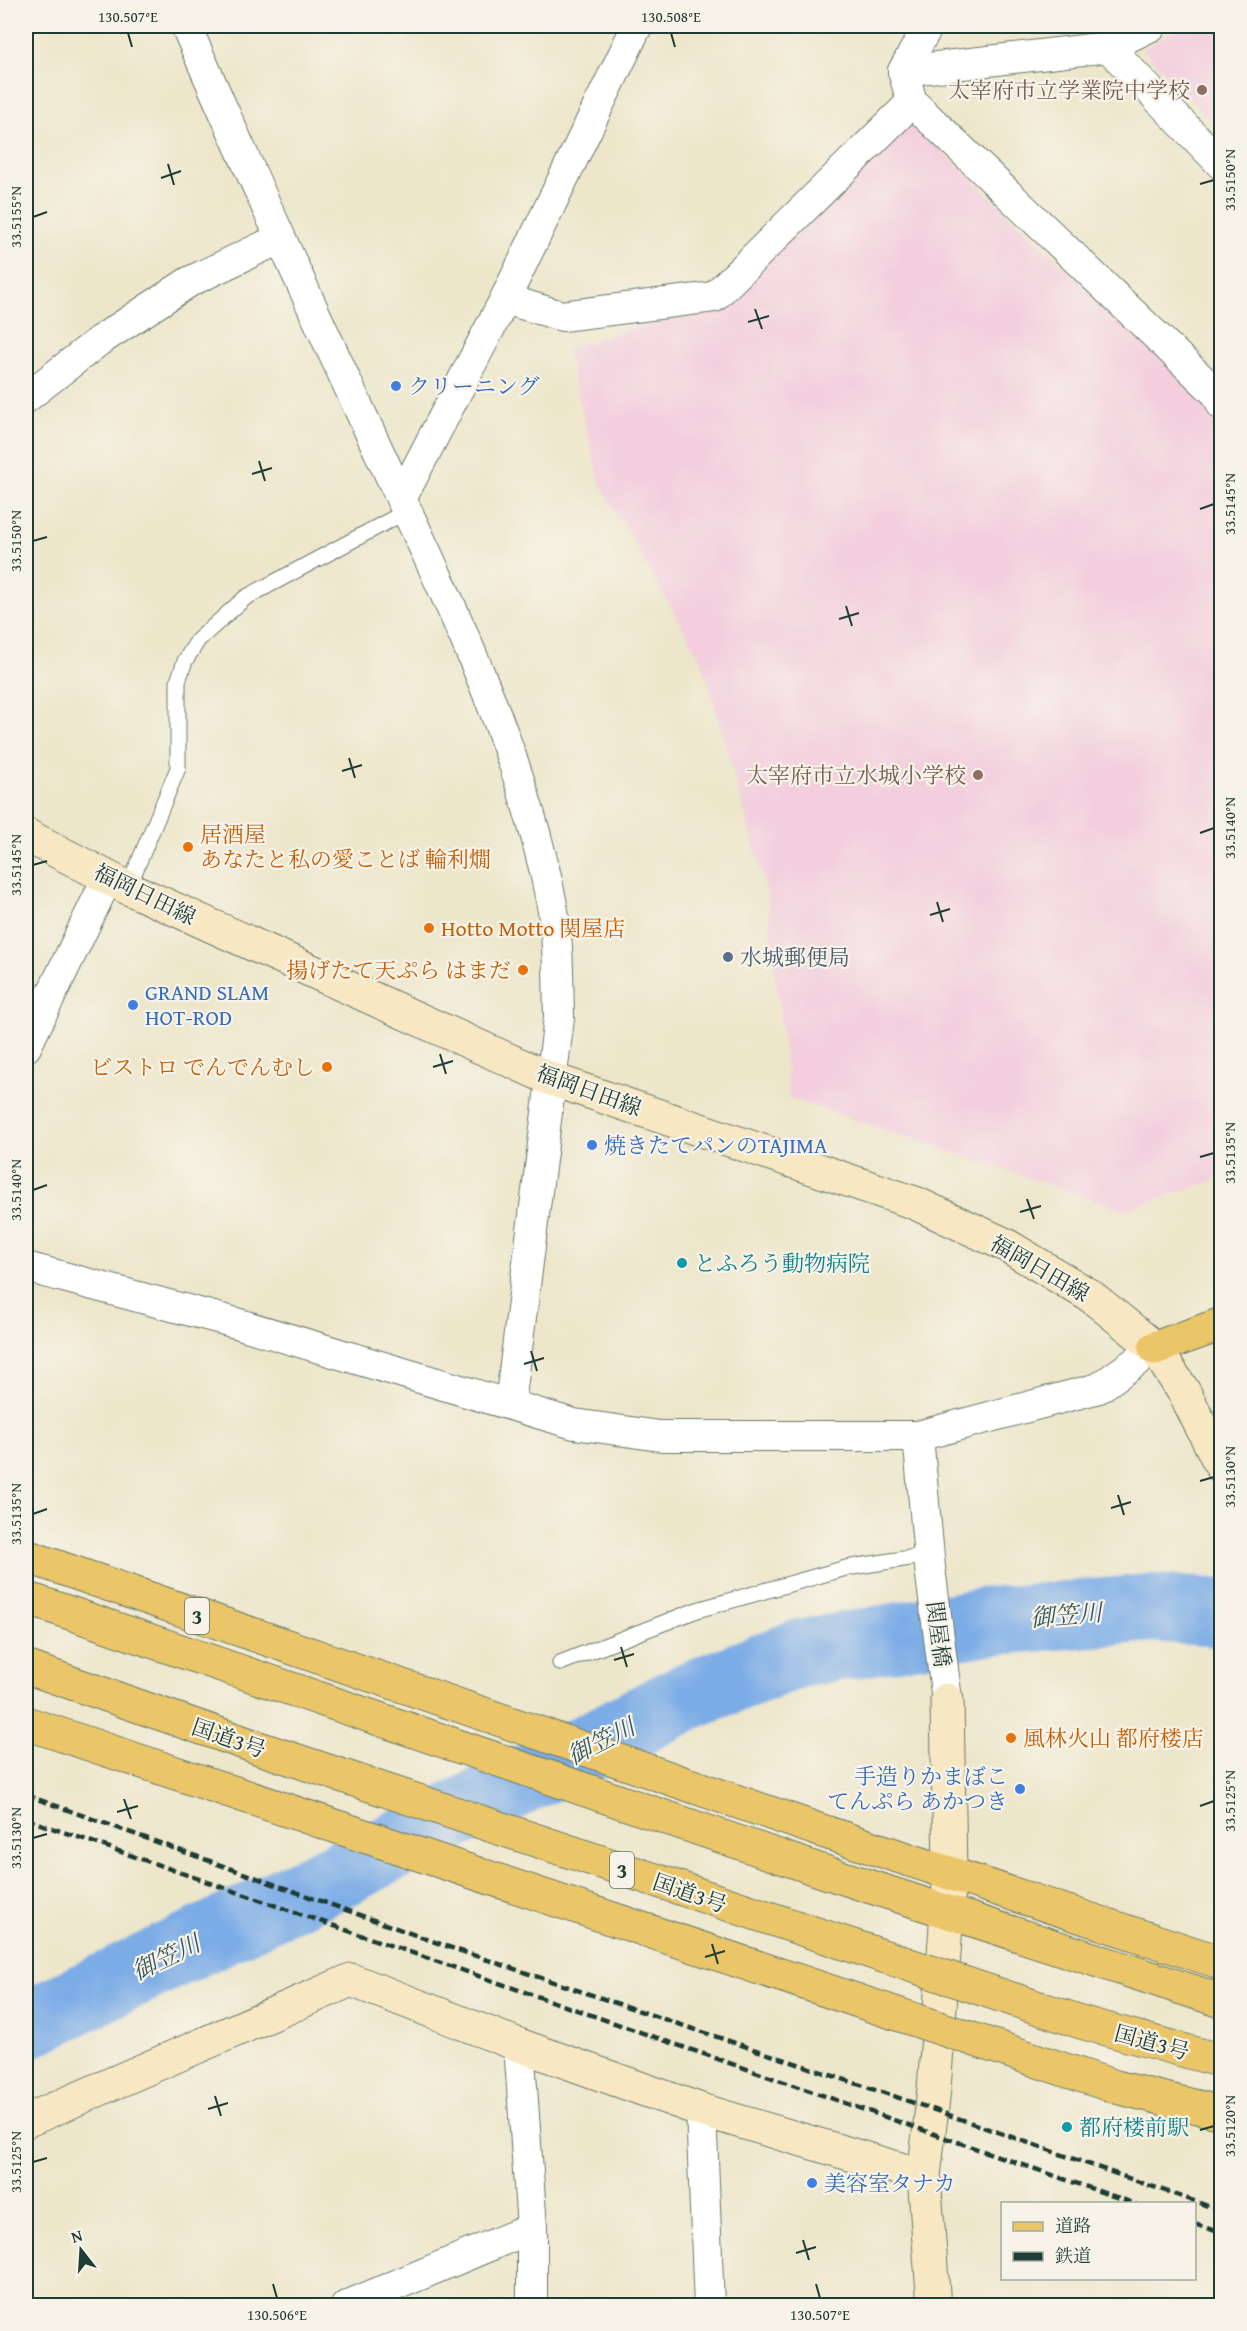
<svg xmlns="http://www.w3.org/2000/svg" width="1247" height="2331" font-family="'Gentium Book Plus','Noto Serif JP',serif">
	<style>
		.built { fill: #f3cfde }
		.lines { fill: none; stroke-linecap: round; stroke-linejoin: round }
		.river { stroke: #7bace6; stroke-width: 68 }
		.lane-casing { stroke: #677868; stroke-width: 17 }
		.street-casing { stroke: #677868; stroke-width: 32 }
		.secondary-casing { stroke: #677868; stroke-width: 35 }
		.primary-casing { stroke: #677868; stroke-width: 35 }
		.highway-casing { stroke: #677868; stroke-width: 35 }
		.lane { stroke: #fff; stroke-width: 15 }
		.street { stroke: #fff; stroke-width: 30 }
		.secondary { stroke: #f7e8c3; stroke-width: 33 }
		.primary { stroke: #ebc669; stroke-width: 33 }
		.highway { stroke: #ebc669; stroke-width: 33 }
		.rail { stroke: #1f3d34; stroke-width: 4.5; stroke-dasharray: 9 4.5; stroke-linecap: butt }
		.highway-bridge-casing { stroke: #677868; stroke-width: 35; stroke-linecap: butt }
		.highway-bridge { stroke: #ebc669; stroke-width: 33 }
		.ticks { fill: none; stroke: #1f3d34; stroke-width: 2 }
		.education-dot { fill: #8d6e63; stroke: #f7f3e8; stroke-width: 2 }
		.shop-dot { fill: #3f7fe0; stroke: #f7f3e8; stroke-width: 2 }
		.food-dot { fill: #e8710a; stroke: #f7f3e8; stroke-width: 2 }
		.service-dot { fill: #5c6f8a; stroke: #f7f3e8; stroke-width: 2 }
		.culture-dot { fill: #0f9aa8; stroke: #f7f3e8; stroke-width: 2 }
		.labels { text-anchor: middle; dominant-baseline: central; stroke-width: 4.5; stroke-linejoin: round; paint-order: stroke }
		.shield { fill: #f7f3e8; stroke: #60746a; stroke-width: 1.5 }
		.shield-label { font-size: 21px; font-weight: bold; fill: #1f3d34 }
		.education-label { font-size: 22px; fill: #785e54; stroke: #f7f3e8; text-anchor: end }
		.shop-label { font-size: 22px; fill: #366cbe; stroke: #f7f3e8; text-anchor: start }
		.food-label { font-size: 22px; fill: #c56008; stroke: #f7f3e8; text-anchor: start }
		.street-label { font-size: 22px; fill: #1f3d34; stroke: #f7f3e8 }
		.service-label { font-size: 22px; fill: #4e5e75; stroke: #f7f3e8; text-anchor: start }
		.culture-label { font-size: 22px; fill: #0d838f; stroke: #f7f3e8; text-anchor: start }
		.water-label { font-size: 24px; font-style: italic; fill: #365960; stroke: #f7f3e8 }
		.neatline { fill: none; stroke: #1f3d34; stroke-width: 2 }
		.ticks-label { font-size: 15px; text-anchor: middle; fill: #1f3d34 }
	</style>
	<rect width="100%" height="100%" fill="#f7f3e8"/>
	<filter id="ink" filterUnits="userSpaceOnUse"><feTurbulence type="fractalNoise" baseFrequency=".0167" numOctaves="2"/><feDisplacementMap in="SourceGraphic" scale="12" xChannelSelector="R" yChannelSelector="G"/><feConvolveMatrix kernelMatrix="1 2 1 2 8 2 1 2 1" color-interpolation-filters="sRGB"/></filter>
	<filter id="wash" filterUnits="userSpaceOnUse"><feTurbulence type="fractalNoise" baseFrequency=".008" numOctaves="4" result="noise"/><feDisplacementMap in="SourceGraphic" scale="24" xChannelSelector="R" yChannelSelector="G"/><feGaussianBlur stdDeviation="1.35" result="paint"/><feColorMatrix in="noise" values="0 0 0 0 0 0 0 0 0 0 0 0 0 0 0 0 0 1.4 0 .05"/><feComposite in="paint" operator="in"/></filter>
	<g filter="url(#wash)">
		<rect width="100%" height="100%" fill="#ede6ca"/>
		<g class="built">
			<polygon points="1183,26 1221,26 1221,132 1142,48"/>
			<polygon points="912,122 1207,403 1222,443 1221,1178 1124,1210 789,1098 766,889 702,662 600,483 566,349 725,299"/>
		</g>
		<g class="lines">
			<polyline class="river" points="26,2025 346,1871 690,1695 798,1654 981,1622 1153,1608 1222,1613"/>
		</g>
	</g>
	<g filter="url(#ink)">
		<g class="lines">
			<g class="lane-casing">
				<g id="lane">
					<polyline points="128,888 178,768 178,681 185,661 198,640 245,598 407,511"/>
					<polyline points="560,1663 697,1610 846,1568 929,1555"/>
				</g>
			</g>
			<g class="street-casing">
				<g id="street">
					<path d="M186 26C245 160 305 293 367 426 438 579 518 734 551 900 559 939 558 979 559 1018L510 1404"/>
					<polyline points="1108,47 1222,165"/>
					<polyline points="903,71 1108,47 1151,26"/>
					<polyline points="912,102 1217,394 1222,405"/>
					<polyline points="505,299 562,316 714,297 912,102 903,71 928,26"/>
					<polyline points="26,398 99,341 189,282 279,239"/>
					<polyline points="401,499 505,299 637,26"/>
					<polyline points="26,1047 108,877"/>
					<polyline points="26,1267 236,1323 574,1424 660,1436 918,1436 1099,1388 1155,1348"/>
					<polyline points="918,1436 930,1568 947,1700"/>
					<polyline points="519,2045 532,2228 532,2306"/>
					<polyline points="701,2110 709,2306"/>
					<polyline points="346,2306 532,2228"/>
				</g>
			</g>
			<g class="secondary-casing">
				<g id="secondary">
					<polyline points="26,835 128,888 551,1079 915,1203 1006,1245 1092,1297 1155,1348 1184,1392 1222,1467"/>
					<polyline points="26,2121 351,1980 519,2045 701,2110 924,2176"/>
					<polyline points="934,2306 924,2176 934,2089 950,1872 947,1700"/>
				</g>
			</g>
			<g class="primary-casing">
				<polyline id="primary" points="1155,1348 1222,1324"/>
			</g>
			<g class="highway-casing">
				<g id="highway">
					<polyline points="26,1556 831,1834 1222,1963"/>
					<polyline points="26,1598 828,1873 1222,2001"/>
				</g>
			</g>
			<use href="#lane" class="lane"/>
			<use href="#street" class="street"/>
			<use href="#secondary" class="secondary"/>
			<use href="#primary" class="primary"/>
			<use href="#highway" class="highway"/>
			<g class="rail">
				<polyline points="26,1795 446,1946 932,2109 1222,2211"/>
				<polyline points="26,1819 1136,2204"/>
				<polyline points="1194,2224 1222,2233"/>
			</g>
			<g class="highway-bridge-casing">
				<g id="highway-bridge">
					<polyline points="26,1667 259,1748 1084,2023 1222,2061"/>
					<polyline points="26,1723 1116,2087 1222,2113"/>
				</g>
			</g>
			<use href="#highway-bridge" class="highway-bridge"/>
		</g>
	</g>
	<path class="ticks" d="M128 33 132 47M671 33 675 47M168 164 174 185M161 178 181 171M1200 184 1214 180M33 217 47 212M755 309 762 329M748 322 769 316M259 461 265 481M252 474 272 468M1200 509 1214 504M33 541 47 537M846 606 852 626M839 619 859 613M349 758 355 778M342 771 362 765M1200 833 1214 828M33 865 47 861M937 902 943 922M930 915 950 909M440 1054 446 1074M433 1067 453 1061M1200 1157 1214 1153M33 1190 47 1185M1027 1199 1034 1219M1020 1212 1041 1206M531 1351 537 1371M524 1364 544 1358M1200 1481 1214 1477M1118 1495 1124 1515M1111 1508 1131 1502M33 1514 47 1509M621 1647 627 1667M614 1660 634 1654M124 1799 131 1819M1200 1806 1214 1801M117 1812 138 1806M33 1838 47 1834M712 1944 718 1964M705 1957 725 1951M215 2096 221 2116M208 2109 228 2103M1200 2130 1214 2126M33 2162 47 2158M803 2240 809 2260M796 2253 816 2247M273 2284 277 2298M816 2284 820 2298"/>
	<g class="education-dot">
		<circle cx="1202" cy="90" r="6"/>
		<circle cx="978" cy="775" r="6"/>
	</g>
	<g class="shop-dot">
		<circle cx="396" cy="386" r="6"/>
		<circle cx="133" cy="1005" r="6"/>
		<circle cx="592" cy="1145" r="6"/>
		<circle cx="1020" cy="1789" r="6"/>
		<circle cx="812" cy="2183" r="6"/>
	</g>
	<g class="food-dot">
		<circle cx="188" cy="847" r="6"/>
		<circle cx="429" cy="928" r="6"/>
		<circle cx="523" cy="970" r="6"/>
		<circle cx="327" cy="1067" r="6"/>
		<circle cx="1011" cy="1738" r="6"/>
	</g>
	<circle class="service-dot" cx="728" cy="957" r="6"/>
	<g class="culture-dot">
		<circle cx="682" cy="1263" r="6"/>
		<circle cx="1067" cy="2127" r="6"/>
	</g>
	<g class="labels">
		<g class="shield">
			<rect x="185" y="1598" width="24" height="36" rx="4.5"/>
			<rect x="610" y="1852" width="24" height="36" rx="4.5"/>
		</g>
		<g class="shield-label">
			<text x="197" y="1616">3</text>
			<text x="622" y="1870">3</text>
		</g>
		<g class="education-label">
			<text x="1190" y="90">太宰府市立学業院中学校</text>
			<text x="966" y="775">太宰府市立水城小学校</text>
		</g>
		<g class="shop-label">
			<text x="408" y="386">クリーニング</text>
			<text x="145" y="992">GRAND SLAM<tspan x="145" dy="25">HOT-ROD</tspan></text>
			<text x="604" y="1145">焼きたてパンのTAJIMA</text>
			<text x="1008" y="1776" text-anchor="end">手造りかまぼこ<tspan x="1008" dy="25">てんぷら あかつき</tspan></text>
			<text x="824" y="2183">美容室タナカ</text>
		</g>
		<g class="food-label">
			<text x="200" y="834">居酒屋<tspan x="200" dy="25">あなたと私の愛ことば 輪利燗</tspan></text>
			<text x="441" y="928">Hotto Motto 関屋店</text>
			<text x="511" y="970" text-anchor="end">揚げたて天ぷら はまだ</text>
			<text x="315" y="1067" text-anchor="end">ビストロ でんでんむし</text>
			<text x="1023" y="1738">風林火山 都府楼店</text>
		</g>
		<g class="street-label">
			<text transform="translate(145 894) rotate(26)">福岡日田線</text>
			<text transform="translate(589 1090) rotate(20)">福岡日田線</text>
			<text transform="translate(1040 1268) rotate(30)">福岡日田線</text>
			<text transform="translate(939 1634) rotate(83)">関屋橋</text>
			<text transform="translate(229 1738) rotate(19)">国道3号</text>
			<text transform="translate(690 1893) rotate(19)">国道3号</text>
			<text transform="translate(1152 2042) rotate(15)">国道3号</text>
		</g>
		<g class="service-label">
			<text x="740" y="957">水城郵便局</text>
		</g>
		<g class="culture-label">
			<text x="694" y="1263">とふろう動物病院</text>
			<text x="1079" y="2127">都府楼前駅</text>
		</g>
		<g class="water-label">
			<text transform="translate(1066 1615) rotate(-5)">御笠川</text>
			<text transform="translate(601 1741) rotate(-27)">御笠川</text>
			<text transform="translate(166 1957) rotate(-26)">御笠川</text>
		</g>
	</g>
	<rect width="1247" height="2331" fill="none" stroke="#f7f3e8" stroke-width="66"/>
	<rect x="1001" y="2202" width="195" height="78" fill="#f7f3e8" stroke="#a1aaa0" stroke-width="1.5"/>
	<rect x="1013" y="2222" width="30" height="9" fill="#ebc669" stroke="#a1aaa0" stroke-width="1.5"/>
	<text x="1055" y="2232" font-size="18" fill="#1f3d34">道路</text>
	<rect x="1013" y="2252" width="30" height="9" fill="#1f3d34" stroke="#a1aaa0" stroke-width="1.5"/>
	<text x="1055" y="2262" font-size="18" fill="#1f3d34">鉄道</text>
	<g transform="translate(81 2250) rotate(343)" stroke="#f7f3e8" stroke-width="4.5" paint-order="stroke">
	<path d="M0-4.5L10 22L0 15L-10 22Z" fill="#1f3d34"/>
	<text y="-9" font-size="16" font-weight="bold" text-anchor="middle" fill="#1f3d34">N</text>
	</g>
	<rect x="33" y="33" width="1181" height="2265" class="neatline"/>
	<g class="ticks-label">
		<text x="128" y="22">130.507°E</text>
		<text x="671" y="22">130.508°E</text>
		<text transform="translate(1230 180) rotate(-90)" y="5">33.5150°N</text>
		<text transform="translate(16 217) rotate(-90)" y="5">33.5155°N</text>
		<text transform="translate(1230 504) rotate(-90)" y="5">33.5145°N</text>
		<text transform="translate(16 541) rotate(-90)" y="5">33.5150°N</text>
		<text transform="translate(1230 828) rotate(-90)" y="5">33.5140°N</text>
		<text transform="translate(16 865) rotate(-90)" y="5">33.5145°N</text>
		<text transform="translate(1230 1153) rotate(-90)" y="5">33.5135°N</text>
		<text transform="translate(16 1190) rotate(-90)" y="5">33.5140°N</text>
		<text transform="translate(1230 1477) rotate(-90)" y="5">33.5130°N</text>
		<text transform="translate(16 1514) rotate(-90)" y="5">33.5135°N</text>
		<text transform="translate(1230 1801) rotate(-90)" y="5">33.5125°N</text>
		<text transform="translate(16 1838) rotate(-90)" y="5">33.5130°N</text>
		<text transform="translate(1230 2126) rotate(-90)" y="5">33.5120°N</text>
		<text transform="translate(16 2162) rotate(-90)" y="5">33.5125°N</text>
		<text x="277" y="2320">130.506°E</text>
		<text x="820" y="2320">130.507°E</text>
	</g>
</svg>
